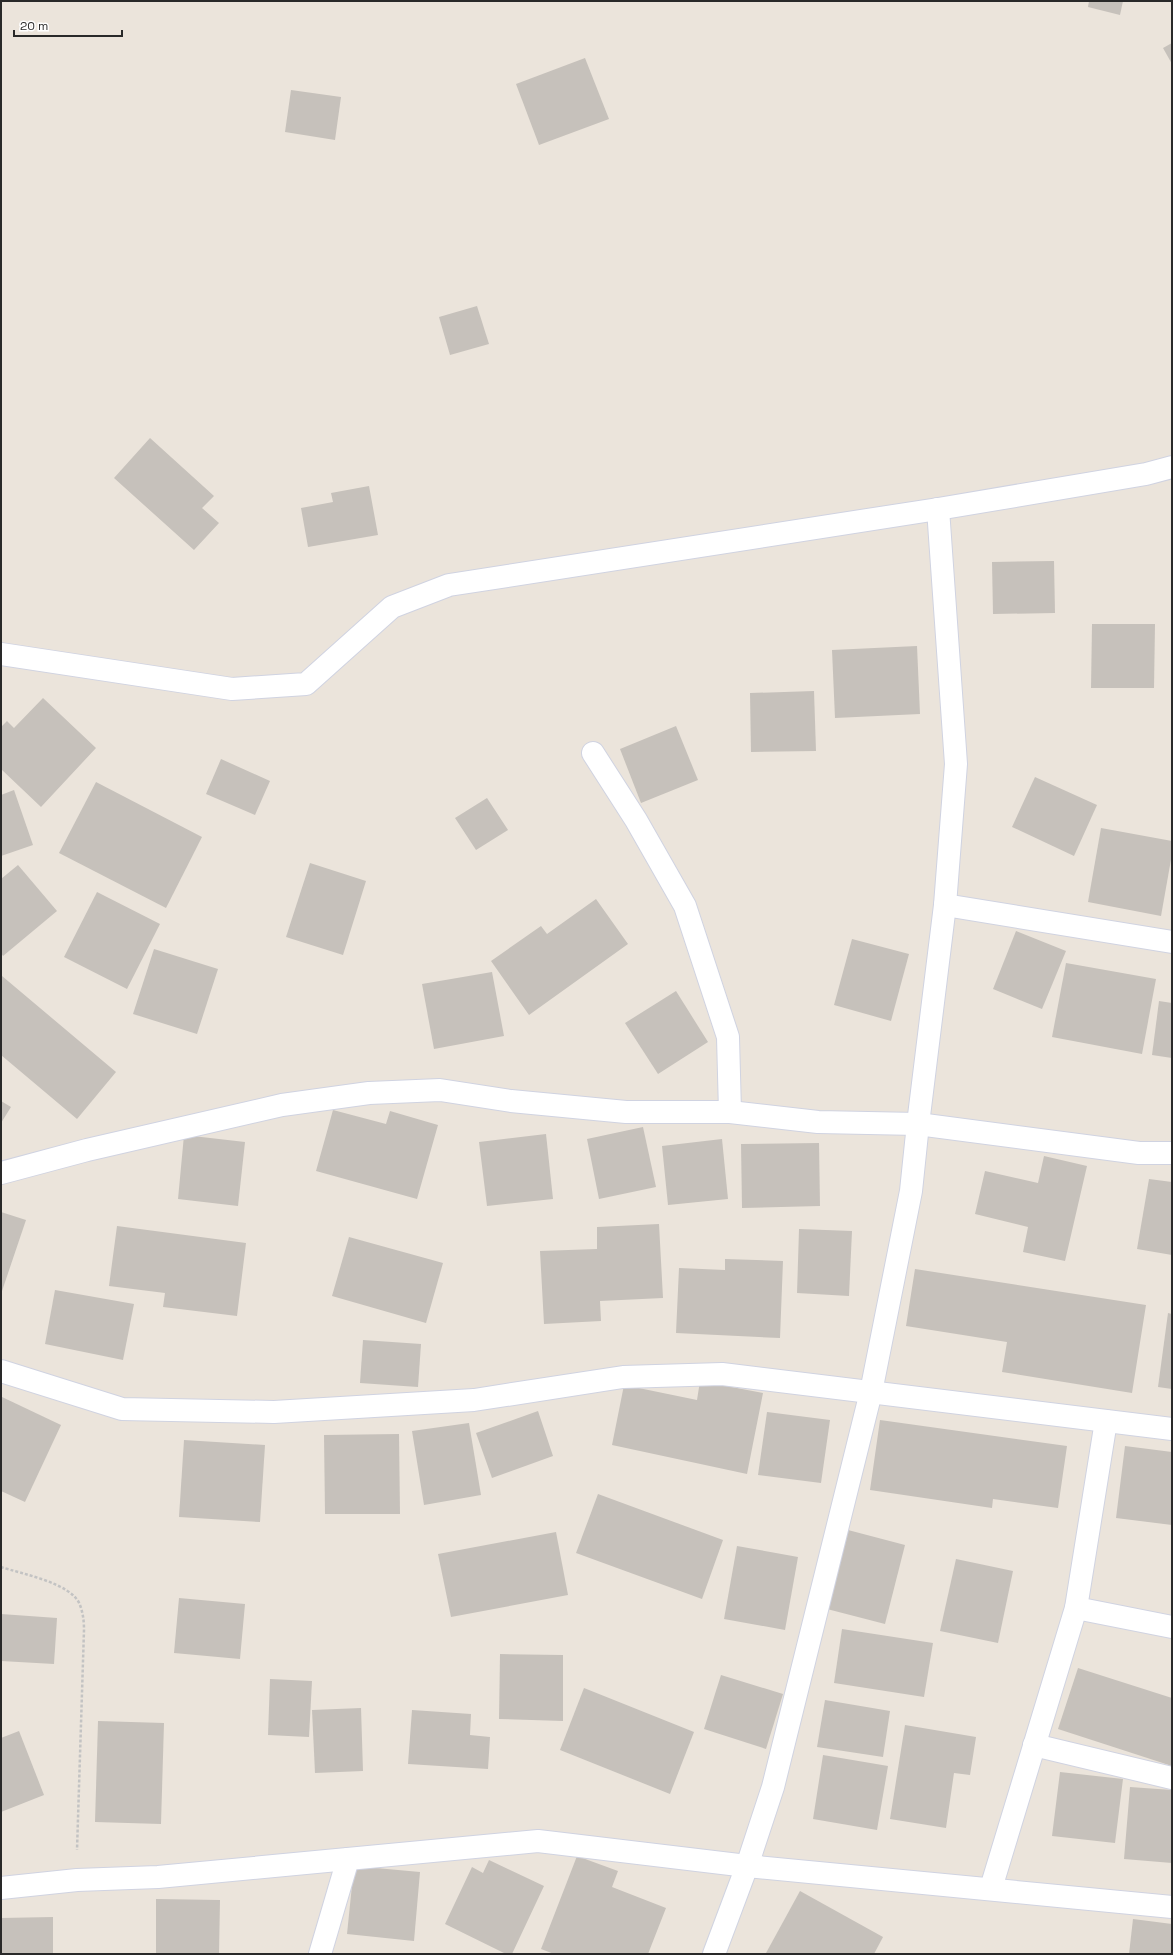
<svg xmlns="http://www.w3.org/2000/svg" width="1173" height="1955" font-family="'Space Grotesk',sans-serif">
	<style>
		.building { fill: #c6c1bb }
		.lines { fill: none; stroke-linecap: round; stroke-linejoin: round }
		.minor-casing { stroke: #d0d3e1; stroke-width: 24 }
		.path { stroke: #c3c3c3; stroke-width: 2.5; stroke-dasharray: 3 2; stroke-linecap: butt }
		.minor { stroke: #fff; stroke-width: 22 }
	</style>
	<rect width="100%" height="100%" fill="#ebe4db"/>
	<g class="building">
		<polygon points="1089,1 1123,1 1120,15 1088,7"/>
		<polygon points="1172,43 1172,64 1163,48"/>
		<polygon points="585,58 609,119 539,145 516,84"/>
		<polygon points="291,90 341,97 335,140 285,132"/>
		<polygon points="477,306 489,344 450,355 439,317"/>
		<polygon points="150,438 214,496 202,508 219,523 194,550 114,478"/>
		<polygon points="369,486 378,535 308,547 301,508 333,502 331,493"/>
		<polygon points="1054,561 1055,613 993,614 992,562"/>
		<polygon points="1092,624 1155,624 1154,688 1091,688"/>
		<polygon points="917,646 920,714 835,718 832,650"/>
		<polygon points="814,691 816,751 751,752 750,693"/>
		<polygon points="43,698 96,748 41,807 1,769 1,727 7,721 14,728"/>
		<polygon points="676,726 698,780 641,803 620,749"/>
		<polygon points="221,759 270,781 255,815 206,794"/>
		<polygon points="1035,777 1097,805 1074,856 1012,827"/>
		<polygon points="96,782 202,837 166,908 59,853"/>
		<polygon points="14,790 33,845 1,856 1,795"/>
		<polygon points="487,798 508,830 476,850 455,818"/>
		<polygon points="1101,828 1172,841 1172,854 1161,916 1088,902"/>
		<polygon points="310,863 366,881 343,955 286,937"/>
		<polygon points="18,865 57,911 3,956 1,953 1,879"/>
		<polygon points="97,892 160,924 127,989 64,957"/>
		<polygon points="596,899 628,944 529,1015 491,961 541,926 547,934"/>
		<polygon points="1016,931 1066,951 1042,1009 993,989"/>
		<polygon points="852,939 909,954 891,1021 834,1005"/>
		<polygon points="154,949 218,969 197,1034 133,1014"/>
		<polygon points="1066,963 1156,979 1142,1054 1052,1037"/>
		<polygon points="492,972 504,1036 434,1049 422,984"/>
		<polygon points="2,976 116,1072 77,1119 1,1055"/>
		<polygon points="676,991 708,1042 658,1074 625,1023"/>
		<polygon points="1159,1001 1172,1003 1172,1058 1152,1055"/>
		<polygon points="1,1101 11,1107 1,1123"/>
		<polygon points="333,1110 386,1124 390,1111 438,1125 417,1199 316,1171"/>
		<polygon points="643,1127 656,1187 599,1199 587,1139"/>
		<polygon points="546,1134 553,1199 487,1206 479,1142"/>
		<polygon points="184,1135 245,1142 238,1206 178,1199"/>
		<polygon points="722,1139 728,1199 668,1205 662,1146"/>
		<polygon points="819,1143 820,1206 742,1208 741,1144"/>
		<polygon points="1044,1156 1087,1166 1065,1261 1023,1252 1028,1227 975,1214 985,1171 1038,1183"/>
		<polygon points="1149,1179 1172,1182 1172,1255 1137,1249"/>
		<polygon points="1,1212 26,1220 1,1294"/>
		<polygon points="659,1224 663,1298 600,1301 601,1321 544,1324 540,1251 597,1249 597,1227"/>
		<polygon points="117,1226 246,1243 237,1316 163,1307 165,1293 109,1286"/>
		<polygon points="799,1229 852,1231 849,1296 797,1293"/>
		<polygon points="349,1237 443,1263 426,1323 332,1296"/>
		<polygon points="725,1259 783,1261 780,1338 676,1333 679,1268 725,1270"/>
		<polygon points="915,1269 1146,1305 1132,1393 1002,1372 1007,1342 906,1326"/>
		<polygon points="55,1290 134,1304 123,1360 45,1344"/>
		<polygon points="1168,1313 1172,1314 1172,1389 1158,1387"/>
		<polygon points="363,1340 421,1344 418,1387 360,1383"/>
		<polygon points="700,1381 763,1393 747,1474 612,1445 624,1385 697,1400"/>
		<polygon points="2,1397 61,1425 25,1502 1,1491"/>
		<polygon points="538,1411 553,1456 492,1478 476,1433"/>
		<polygon points="767,1412 830,1420 821,1483 758,1475"/>
		<polygon points="880,1420 1067,1446 1058,1508 993,1499 992,1508 870,1490"/>
		<polygon points="469,1423 481,1495 424,1505 412,1431"/>
		<polygon points="399,1434 400,1514 325,1514 324,1435"/>
		<polygon points="184,1440 265,1445 260,1522 179,1517"/>
		<polygon points="1125,1446 1172,1452 1172,1525 1116,1518"/>
		<polygon points="598,1494 723,1540 702,1599 576,1553"/>
		<polygon points="848,1530 905,1545 885,1624 827,1609"/>
		<polygon points="556,1532 568,1595 451,1617 438,1554"/>
		<polygon points="737,1546 798,1557 785,1630 724,1619"/>
		<polygon points="956,1559 1013,1571 998,1643 940,1631"/>
		<polygon points="179,1598 245,1604 240,1659 174,1653"/>
		<polygon points="1,1614 57,1618 54,1664 1,1661"/>
		<polygon points="842,1629 933,1643 924,1697 834,1683"/>
		<polygon points="500,1654 563,1655 563,1721 499,1719"/>
		<polygon points="1078,1668 1172,1698 1172,1766 1058,1729"/>
		<polygon points="721,1675 783,1694 766,1749 704,1729"/>
		<polygon points="270,1679 312,1681 309,1737 268,1735"/>
		<polygon points="584,1688 694,1732 670,1794 560,1750"/>
		<polygon points="825,1700 890,1711 883,1757 817,1747"/>
		<polygon points="361,1708 363,1771 315,1773 312,1710"/>
		<polygon points="412,1710 471,1714 470,1735 490,1737 488,1769 408,1764"/>
		<polygon points="98,1721 164,1723 161,1824 95,1822"/>
		<polygon points="905,1725 976,1737 970,1775 954,1773 946,1828 890,1819"/>
		<polygon points="19,1731 44,1795 1,1812 1,1738"/>
		<polygon points="823,1755 888,1766 877,1830 813,1819"/>
		<polygon points="1060,1772 1123,1779 1115,1843 1052,1836"/>
		<polygon points="1130,1787 1172,1790 1172,1863 1124,1859"/>
		<polygon points="577,1856 618,1871 612,1887 666,1908 648,1954 554,1954 541,1949"/>
		<polygon points="489,1860 544,1886 512,1954 506,1954 445,1924 472,1867 483,1873"/>
		<polygon points="354,1866 420,1872 414,1941 347,1934"/>
		<polygon points="800,1891 883,1937 874,1954 769,1954 766,1953"/>
		<polygon points="156,1899 220,1900 219,1954 156,1954"/>
		<polygon points="53,1917 53,1954 1,1954 1,1918"/>
		<polygon points="1133,1919 1172,1924 1172,1954 1129,1954"/>
	</g>
	<g class="lines">
		<g class="minor-casing">
			<g id="minor">
				<polyline points="1,654 232,689 306,684 392,607 449,585 938,509 1146,474 1172,467"/>
				<polyline points="593,753 636,820 685,906 728,1037 730,1112"/>
				<polyline points="945,905 1172,942"/>
				<polyline points="1,1173 87,1150 282,1105 369,1093 440,1090 511,1101 626,1112 730,1112 818,1122 918,1124 1139,1153 1172,1153"/>
				<polyline points="1,1371 122,1409 274,1412 474,1400 623,1377 722,1374 1172,1429"/>
				<polyline points="1076,1608 1172,1627"/>
				<polyline points="1034,1745 1172,1778"/>
				<polyline points="1,1888 77,1880 158,1877 538,1841 747,1866 1172,1907"/>
				<polyline points="991,1888 1076,1608 1106,1421"/>
				<polyline points="320,1954 348,1859"/>
				<polyline points="714,1954 747,1866 773,1787 871,1392 911,1191 918,1124 945,905 956,764 938,509"/>
			</g>
		</g>
		<path class="path" d="M1 1567C22 1574 72 1583 80 1605 83 1613 84 1621 84 1630L77 1850"/>
		<use href="#minor" class="minor"/>
	</g>
	<rect width="1173" height="1955" fill="none" stroke="#292929" stroke-width="4"/>
	<path d="M14 30v6h108v-6" fill="none" stroke="#292929" stroke-width="2"/>
	<text x="20" y="30" font-size="12" fill="#292929" stroke="#ffffff" stroke-width="3" paint-order="stroke">20 m</text>
</svg>
